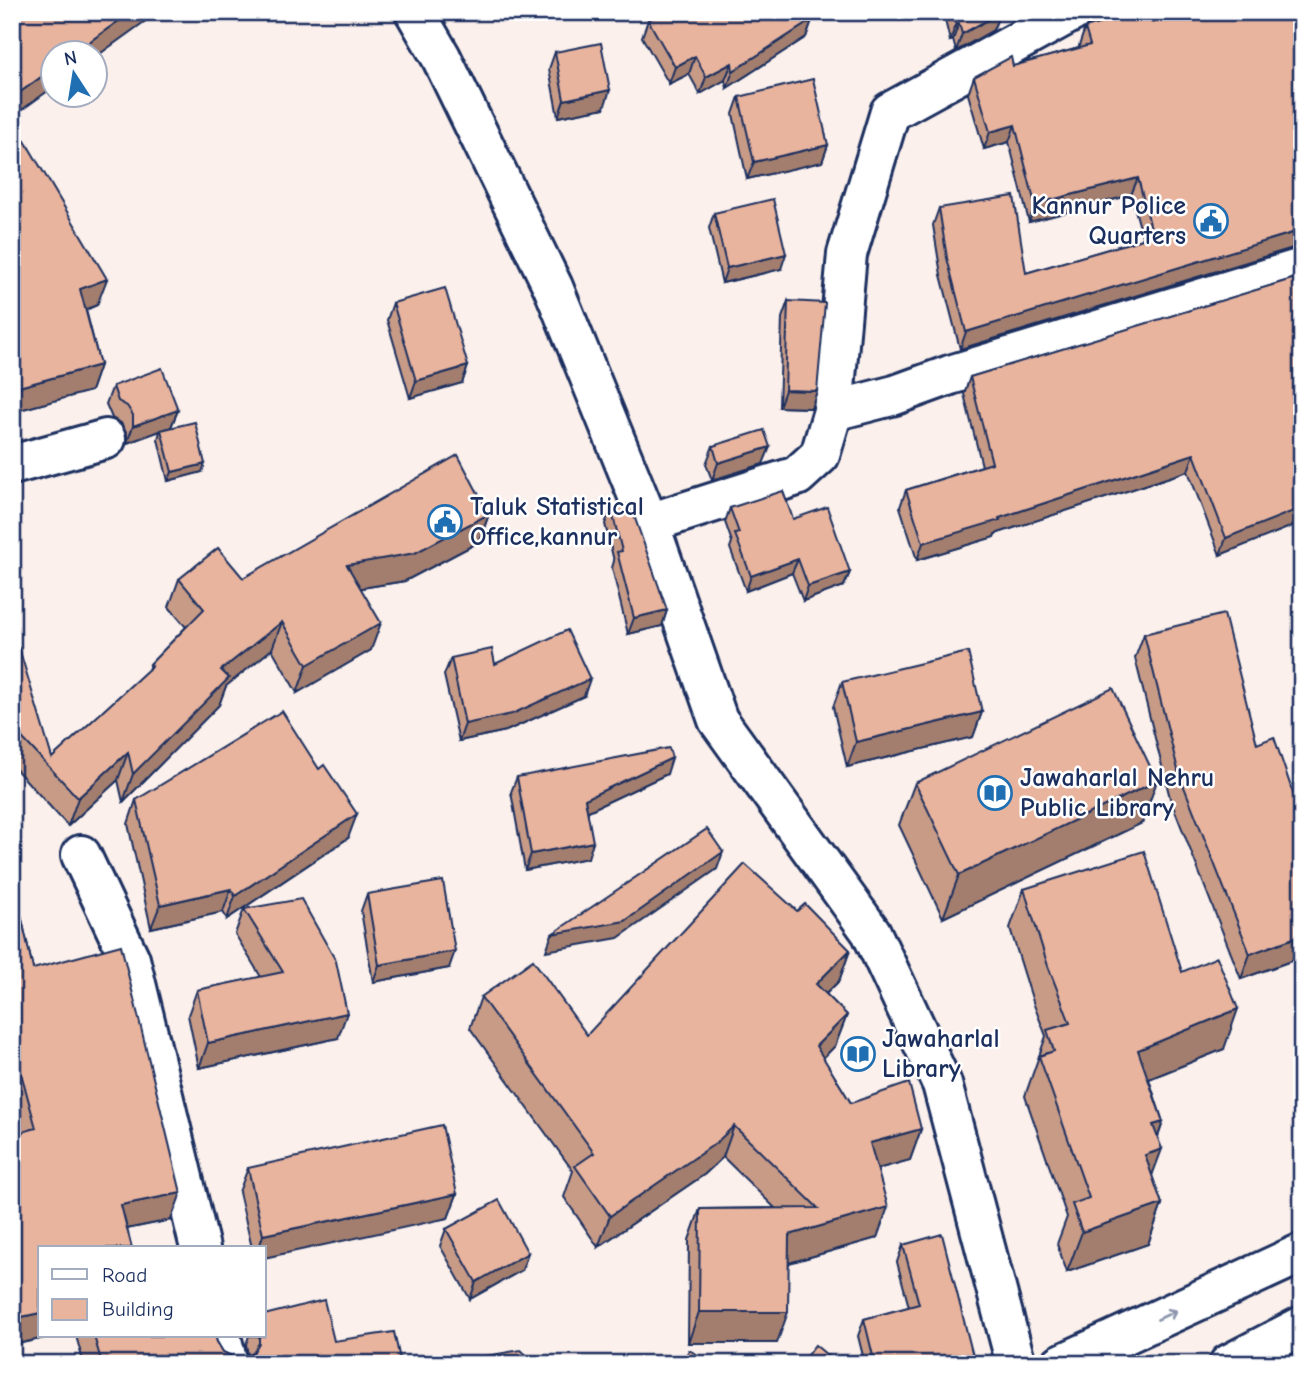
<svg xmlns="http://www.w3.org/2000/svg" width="1314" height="1376" font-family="'Comic Neue',sans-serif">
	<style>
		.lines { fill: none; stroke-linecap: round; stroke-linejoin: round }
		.minor-casing { stroke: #1b2f5e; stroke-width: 44 }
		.secondary-casing { stroke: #1b2f5e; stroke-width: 44 }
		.minor { stroke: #fff; stroke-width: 38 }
		.secondary { stroke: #fff; stroke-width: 38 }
		.wall { fill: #c89b87; stroke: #1b2f5e; stroke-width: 2 }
		.shaded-wall { fill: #a37e6e; stroke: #1b2f5e; stroke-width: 2 }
		.building { fill: #e9b49d; stroke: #1b2f5e; stroke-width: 2 }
		.oneway { stroke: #8d97ae }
		.labels { text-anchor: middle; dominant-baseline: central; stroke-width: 5; stroke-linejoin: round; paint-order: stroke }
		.poi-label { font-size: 26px; font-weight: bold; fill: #1b2f5e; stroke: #fff; text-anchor: start }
	</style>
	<rect width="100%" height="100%" fill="#fbf0eb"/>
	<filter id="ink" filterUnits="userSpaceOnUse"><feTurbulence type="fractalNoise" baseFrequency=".0143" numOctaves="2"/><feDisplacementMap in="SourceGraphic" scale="14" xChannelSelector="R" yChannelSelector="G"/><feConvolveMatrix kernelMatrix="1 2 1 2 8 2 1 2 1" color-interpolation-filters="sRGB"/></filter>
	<g filter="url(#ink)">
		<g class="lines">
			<g class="minor-casing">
				<g id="minor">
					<polyline points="415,12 441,57 553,287 649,523"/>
					<polyline points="833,411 895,395 950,375 1302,268"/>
					<polyline points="12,465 106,439"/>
					<polyline points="81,855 130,959 200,1248"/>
					<polyline points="221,1336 228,1364"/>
					<polyline points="1016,1364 942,1084 871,932 718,720 649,523 797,476 820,455 833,411 847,254 890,112 1072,12"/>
				</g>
			</g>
			<g class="secondary-casing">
				<g id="secondary">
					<polyline points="1061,1364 1302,1253"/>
					<polyline points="1229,1364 1302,1326"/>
				</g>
			</g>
			<use href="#minor" class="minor"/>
			<use href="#secondary" class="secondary"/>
		</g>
		<g class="wall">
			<polygon points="943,12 1000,12 993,30 956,51 953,40 950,41"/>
			<polygon points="1302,12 1302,247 1296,247 960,349 941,275 933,225 939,208 1026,273 1143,239 1131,195 1029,222 1009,142 984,149 968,94 974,77 1079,48 1079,46 1085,28 1151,22"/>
			<polygon points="648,20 812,20 806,37 727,88 725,80 700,94 689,74 669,84 642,37"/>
			<polygon points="555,52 604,108 558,117 549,69"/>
			<polygon points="739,97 828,145 822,162 747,179 733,114"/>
			<polygon points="12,119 97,305 86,310 100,365 91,391 12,412"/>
			<polygon points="714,213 781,269 722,283 709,228"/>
			<polygon points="1302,276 1296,522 1295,525 1220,555 1188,471 995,534 994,537 917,560 900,507 906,490 982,466 964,394 970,377"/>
			<polygon points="788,301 817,391 811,408 779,407 782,318"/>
			<polygon points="393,303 468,366 462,383 410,398 387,320"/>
			<polygon points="113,386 178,410 171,427 164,430 202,472 168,481 158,439 160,431 127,443 127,433 121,423 112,418 106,404"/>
			<polygon points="713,446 763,464 712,480 706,464"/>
			<polygon points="611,508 667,610 662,626 628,634 612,568 614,561 605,524"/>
			<polygon points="730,508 793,519 850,572 844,586 803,601 792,573 746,591 730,548 732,542 725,522"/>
			<polygon points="489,514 479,542 405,581 361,588 371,650 297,693 272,649 226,686 219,705 123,802 118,780 68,826 12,765 12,651 52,758 148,670 150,664 186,627 169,607 179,579 243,578"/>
			<polygon points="1144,634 1257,744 1302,820 1302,957 1241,979 1170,798 1135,658"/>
			<polygon points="451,658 495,664 584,696 506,731 459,741 444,675"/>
			<polygon points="842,682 982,712 973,737 847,767 833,707"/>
			<polygon points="667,774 588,811 588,858 525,870 511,792 517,777"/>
			<polygon points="915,783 1142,823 943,918 899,825"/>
			<polygon points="136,800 348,838 227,919 223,912 151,928 128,824"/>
			<polygon points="12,875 33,969 171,1220 127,1229 40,1336 54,1336 12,1345 12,1135 20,1133 12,1105"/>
			<polygon points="1024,889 1182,972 1224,1049 1149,1079 1163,1122 1158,1137 1152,1176 1162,1204 1148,1244 1067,1272 1057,1244 1067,1217 1025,1096 1046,1036 1034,1005 1010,928"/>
			<polygon points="367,894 449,968 373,982 361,911"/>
			<polygon points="244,909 338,1038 199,1068 188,1015 197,990 261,977 235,934"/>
			<polygon points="797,911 850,950 839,981 826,994 847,1015 835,1046 823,1058 851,1103 921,1129 910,1160 877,1169 877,1238 789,1263 777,1343 688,1343 689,1240 700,1209 775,1208 723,1157 705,1174 598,1247 564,1197 573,1171 470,1028 481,997 587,1035"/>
			<polygon points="248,1168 457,1194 448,1218 264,1248 252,1248 239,1192"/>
			<polygon points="446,1229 522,1270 470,1299 440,1246"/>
			<polygon points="903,1245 975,1364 865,1364 858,1336 864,1319 909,1307 897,1262"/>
			<polygon points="76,1336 215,1336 217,1342 223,1352 233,1357 243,1358 248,1355 246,1344 249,1336 264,1336 334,1341 401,1364 84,1364"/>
		</g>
		<g class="shaded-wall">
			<polygon points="131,12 158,12 94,58 94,52 75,52"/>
			<polygon points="1000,13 993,30 956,51 962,34"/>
			<polygon points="812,20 806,37 727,88 733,71"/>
			<polygon points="959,23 953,40 950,41 956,24"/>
			<polygon points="695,56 689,74 669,84 675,67"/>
			<polygon points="732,63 725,80 700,94 706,77"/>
			<polygon points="52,69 52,88 12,117 12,98"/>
			<polygon points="610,90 604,108 558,117 564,100"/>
			<polygon points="1015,125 1009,142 984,149 990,132"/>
			<polygon points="828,145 822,162 747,179 754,162"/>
			<polygon points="1138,178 1131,195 1029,222 1035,204"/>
			<polygon points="1302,230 1302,247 1296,247 960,349 966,332"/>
			<polygon points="786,254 781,269 722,283 727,268"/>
			<polygon points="107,279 97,305 71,315 80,289"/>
			<polygon points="100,365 91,391 12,412 12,396 15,388"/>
			<polygon points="468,366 462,383 410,398 416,381"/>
			<polygon points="785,390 817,391 811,408 779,407"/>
			<polygon points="178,410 171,427 127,443 133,426"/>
			<polygon points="770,447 763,464 712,480 718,463"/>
			<polygon points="1194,454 1188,471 995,534 994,537 917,560 923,543"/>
			<polygon points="205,464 202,472 168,481 172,472"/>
			<polygon points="1302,505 1302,520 1296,522 1295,525 1220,555 1226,538"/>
			<polygon points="489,514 479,542 405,581 337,592 347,565"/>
			<polygon points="798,559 792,573 746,591 751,576"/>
			<polygon points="850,572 844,586 803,601 808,586"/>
			<polygon points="667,610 662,626 628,634 634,618"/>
			<polygon points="282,622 272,649 226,686 219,705 123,802 133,774 221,670"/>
			<polygon points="381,623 371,650 297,693 307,665"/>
			<polygon points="590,679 584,696 506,731 459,741 465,724"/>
			<polygon points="982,712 973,737 847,767 856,742"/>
			<polygon points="128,752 118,780 68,826 78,798"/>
			<polygon points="672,758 667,774 580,815 585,799"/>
			<polygon points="1157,781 1142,823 943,918 959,875"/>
			<polygon points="357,814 348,838 227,919 235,896"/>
			<polygon points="593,842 588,858 525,870 531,854"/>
			<polygon points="723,852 717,869 618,938 546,951 552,934"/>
			<polygon points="231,889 223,912 151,928 160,905"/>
			<polygon points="1302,935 1302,957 1241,979 1250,954"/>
			<polygon points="850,950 839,981 804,1015 816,984"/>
			<polygon points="455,951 449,968 373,982 379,965"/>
			<polygon points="1238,1009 1224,1049 1124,1089 1138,1050"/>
			<polygon points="347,1013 338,1038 199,1068 208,1043"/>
			<polygon points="847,1015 835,1046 804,1077 816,1046"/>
			<polygon points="1163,1122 1152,1153 1162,1149 1147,1189 1131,1195 1153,1125"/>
			<polygon points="734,1126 723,1157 705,1174 598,1247 610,1216"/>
			<polygon points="921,1129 910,1160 859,1174 870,1143"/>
			<polygon points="181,1193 171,1220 111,1232 121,1205"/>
			<polygon points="457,1194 448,1218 264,1258 264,1248 259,1248 263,1235"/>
			<polygon points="1162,1204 1148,1244 1067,1272 1082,1232"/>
			<polygon points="888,1207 877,1238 778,1266 789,1235"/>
			<polygon points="528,1253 522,1270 470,1299 476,1282"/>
			<polygon points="699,1312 788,1312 777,1343 688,1343"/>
			<polygon points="40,1313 40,1336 54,1336 12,1345 12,1319"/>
		</g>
		<g class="building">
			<polygon points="12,12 131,12 75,52 52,52 52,69 12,98"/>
			<polygon points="663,12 807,12 812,20 733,71 732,63 706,77 695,56 675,67 648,20"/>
			<polygon points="953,12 1000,12 1000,13 962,34 959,23 956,24"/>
			<polygon points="1139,12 1148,12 1151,22 1189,12 1302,12 1302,230 966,332 947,258 939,208 1014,196 1026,273 1153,236 1138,178 1035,204 1015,125 990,132 974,77 1011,57 1013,66 1090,45 1085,28"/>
			<polygon points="601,43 610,90 564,100 555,52"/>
			<polygon points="813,79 828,145 754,162 739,97"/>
			<polygon points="12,119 107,279 80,289 100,365 15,388 12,377"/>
			<polygon points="773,199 786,254 727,268 714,213"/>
			<polygon points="1302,276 1302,505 1300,505 1301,508 1226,538 1194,454 999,518 1000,520 923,543 906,490 992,463 970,377"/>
			<polygon points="445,288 468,366 416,381 393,303"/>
			<polygon points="788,301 825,303 817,391 785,390"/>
			<polygon points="162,368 178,410 133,426 133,415 127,406 118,401 113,386"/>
			<polygon points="195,422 205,464 172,472 161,430"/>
			<polygon points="764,430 770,447 718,463 713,446"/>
			<polygon points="458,455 489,514 415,553 347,565 381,623 307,665 282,622 221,670 229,678 133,774 128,752 78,798 12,727 12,651 19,648 52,758 152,666 150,664 204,609 179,579 218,548 243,578"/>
			<polygon points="783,491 793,519 827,507 850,572 808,586 798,559 751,576 735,534 739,533 730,508"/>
			<polygon points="630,504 667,610 634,618 617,552 622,551 611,508"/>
			<polygon points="1224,614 1257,744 1274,737 1302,820 1302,935 1250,954 1179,774 1144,634"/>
			<polygon points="567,630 590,679 512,714 465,724 451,658 492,649 495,664"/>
			<polygon points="968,652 982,712 856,742 842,682"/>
			<polygon points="1113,688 1157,781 959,875 915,783"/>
			<polygon points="282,711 319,769 324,765 357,814 235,896 231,889 160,905 136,800"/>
			<polygon points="669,748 672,758 585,799 593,842 531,854 517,777"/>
			<polygon points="707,829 723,852 625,921 552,934"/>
			<polygon points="1144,851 1182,972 1217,957 1238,1009 1138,1050 1163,1122 1153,1125 1162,1149 1145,1155 1162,1204 1082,1232 1072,1204 1089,1198 1039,1056 1054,1051 1047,1030 1070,1023 1048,966 1024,889"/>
			<polygon points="745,864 797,911 805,904 850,950 816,984 847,1015 816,1046 851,1103 909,1083 921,1129 870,1143 888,1207 789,1235 788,1312 699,1312 700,1209 818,1208 734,1126 716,1143 610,1216 575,1166 594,1153 481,997 533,960 587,1035"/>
			<polygon points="12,875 33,969 121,945 181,1193 121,1205 132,1248 40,1248 40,1313 12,1319 12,1135 36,1128 12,1040"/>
			<polygon points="443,881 455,951 379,965 367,894"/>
			<polygon points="301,899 336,961 347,1013 208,1043 197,990 283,972 244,909"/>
			<polygon points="442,1125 457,1194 263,1235 248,1168"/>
			<polygon points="499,1200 528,1253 476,1282 446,1229"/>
			<polygon points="942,1234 975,1364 875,1364 864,1319 919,1304 903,1245"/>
			<polygon points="324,1300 334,1341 394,1332 401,1364 102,1364 94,1336 215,1336 217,1342 223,1352 233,1357 243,1358 253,1353 259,1343 259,1336 264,1336 264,1315"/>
			<polygon points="815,1345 838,1364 800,1364"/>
			<polygon points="521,1350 536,1364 440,1364"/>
			<polygon points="689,1350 714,1364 681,1364"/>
		</g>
		<defs><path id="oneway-shaft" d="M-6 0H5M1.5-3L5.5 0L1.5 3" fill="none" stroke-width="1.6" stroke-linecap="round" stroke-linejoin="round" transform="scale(1.75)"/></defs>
		<use class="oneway" href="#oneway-shaft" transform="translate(1167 1315) rotate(-25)"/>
	</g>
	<defs>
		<g id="civic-ring" transform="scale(1.75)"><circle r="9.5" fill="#fff" stroke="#1f6fb2" stroke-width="1.5"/><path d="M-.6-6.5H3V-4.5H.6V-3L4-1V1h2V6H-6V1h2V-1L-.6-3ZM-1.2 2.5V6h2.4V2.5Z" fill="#1f6fb2"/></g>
		<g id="library-ring" transform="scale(1.75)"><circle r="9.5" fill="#fff" stroke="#1f6fb2" stroke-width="1.5"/><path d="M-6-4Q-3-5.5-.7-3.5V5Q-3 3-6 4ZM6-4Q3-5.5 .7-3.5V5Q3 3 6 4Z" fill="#1f6fb2"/></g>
	</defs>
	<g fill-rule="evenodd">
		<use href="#civic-ring" x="1211" y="221"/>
		<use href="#civic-ring" x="445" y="522"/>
		<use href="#library-ring" x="995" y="793"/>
		<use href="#library-ring" x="858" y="1054"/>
	</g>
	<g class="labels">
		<g class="poi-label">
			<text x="1186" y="206" text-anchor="end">Kannur Police<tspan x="1186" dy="30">Quarters</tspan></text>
			<text x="470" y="507">Taluk Statistical<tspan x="470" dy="30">Office,kannur</tspan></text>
			<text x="1020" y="778">Jawaharlal Nehru<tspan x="1020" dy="30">Public Library</tspan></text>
			<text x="882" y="1039">Jawaharlal<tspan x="882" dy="30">Library</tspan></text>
		</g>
	</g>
	<rect width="1314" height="1376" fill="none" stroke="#fff" stroke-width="42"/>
	<rect x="21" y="21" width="1272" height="1334" fill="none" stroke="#1b2f5e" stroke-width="2.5" filter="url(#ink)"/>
	<rect x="38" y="1246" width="228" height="91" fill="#ffffff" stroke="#a4acbf" stroke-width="2"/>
	<rect x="52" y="1269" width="35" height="10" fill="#ffffff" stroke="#a4acbf" stroke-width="2"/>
	<text x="102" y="1282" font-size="21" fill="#1b2f5e">Road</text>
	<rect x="52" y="1299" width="35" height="21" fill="#e9b49d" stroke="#a4acbf" stroke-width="2"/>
	<text x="102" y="1316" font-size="21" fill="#1b2f5e">Building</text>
	<g transform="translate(74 74) rotate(348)"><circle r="33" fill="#ffffff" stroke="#a4acbf" stroke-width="2"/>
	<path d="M0-5L12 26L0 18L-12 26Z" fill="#1f6fb2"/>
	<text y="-10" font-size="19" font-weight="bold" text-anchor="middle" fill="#1b2f5e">N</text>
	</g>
</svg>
